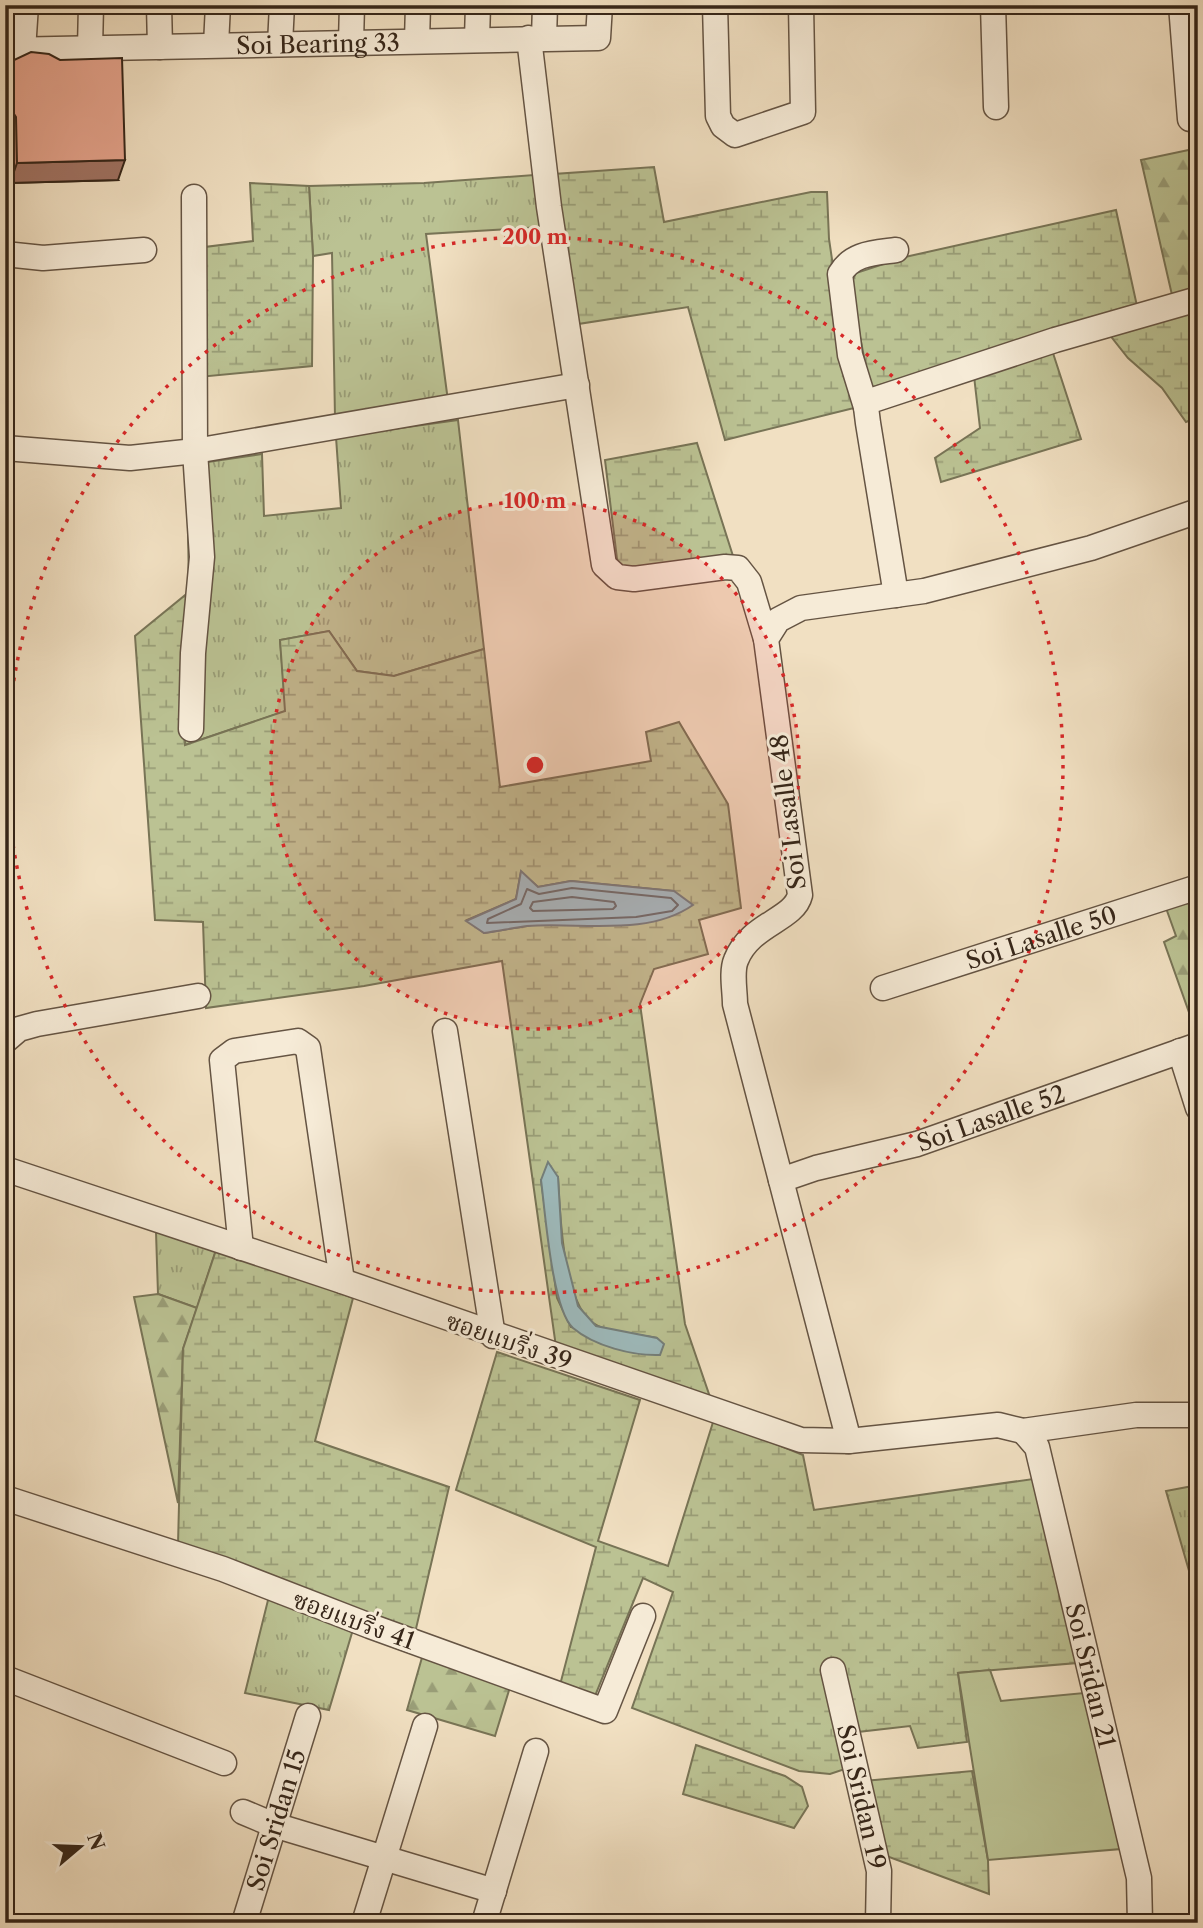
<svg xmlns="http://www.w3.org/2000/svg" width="1203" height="1928" font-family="'Libre Caslon Text','Noto Serif Thai',serif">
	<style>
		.grass { fill: url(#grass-tufts); stroke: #787456; stroke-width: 2 }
		.forest { fill: url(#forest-firs); stroke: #787456; stroke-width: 2 }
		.wetland { fill: url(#wetland-marsh); stroke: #787456; stroke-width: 2; fill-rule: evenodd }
		.garden { fill: #bbc293; stroke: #787456; stroke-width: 2 }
		.water { fill: #9ebbbd; stroke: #747f7b; stroke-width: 2 }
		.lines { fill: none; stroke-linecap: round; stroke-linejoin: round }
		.shore { stroke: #6a706b; stroke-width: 2 }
		.minor-casing { stroke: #655443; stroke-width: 27 }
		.minor { stroke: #f6ebd7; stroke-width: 24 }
		.wall { fill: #c58c78; stroke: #362619; stroke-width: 2 }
		.shaded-wall { fill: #a07262; stroke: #362619; stroke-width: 2 }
		.building { fill: #e5a38c; stroke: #362619; stroke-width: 2 }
		.ring { fill: none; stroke: #d62828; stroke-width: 3.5; stroke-dasharray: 3.5 7 }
		.labels { text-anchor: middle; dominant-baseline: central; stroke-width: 6; stroke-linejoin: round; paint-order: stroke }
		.street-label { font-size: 24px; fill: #362619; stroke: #f6ebd7 }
		.centre { fill: #d62828; stroke: #f6ebd7; stroke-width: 3.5 }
		.ring-label { font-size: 21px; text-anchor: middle; font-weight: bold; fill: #d62828; stroke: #f6ebd7; stroke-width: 6; stroke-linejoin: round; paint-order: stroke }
	</style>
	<defs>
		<pattern id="grass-tufts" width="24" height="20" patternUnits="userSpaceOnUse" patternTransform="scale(1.75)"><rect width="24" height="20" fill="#bbc293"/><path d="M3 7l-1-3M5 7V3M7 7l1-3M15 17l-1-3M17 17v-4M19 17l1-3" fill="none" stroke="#999d77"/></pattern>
		<pattern id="forest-firs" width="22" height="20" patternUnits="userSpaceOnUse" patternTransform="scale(1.75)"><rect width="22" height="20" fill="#bbc293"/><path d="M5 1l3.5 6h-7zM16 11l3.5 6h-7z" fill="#999d77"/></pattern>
		<pattern id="wetland-marsh" width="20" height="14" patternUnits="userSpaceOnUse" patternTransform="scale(1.75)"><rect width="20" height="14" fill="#bbc293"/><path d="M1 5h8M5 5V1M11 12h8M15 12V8" fill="none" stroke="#999d77"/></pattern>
	</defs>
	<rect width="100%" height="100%" fill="#f1e0c2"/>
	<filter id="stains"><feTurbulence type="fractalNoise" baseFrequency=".00286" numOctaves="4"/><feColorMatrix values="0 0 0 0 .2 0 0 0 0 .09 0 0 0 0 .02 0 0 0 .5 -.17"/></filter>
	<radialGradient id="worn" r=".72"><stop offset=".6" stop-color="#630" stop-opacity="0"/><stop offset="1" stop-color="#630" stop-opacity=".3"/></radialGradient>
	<g class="grass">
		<polygon points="534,175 542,227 426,234 448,401 335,417 332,253 313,256 309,186 424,183"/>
		<polygon points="458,420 484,649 394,676 357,671 329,631 280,640 286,711 185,745 189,592 187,465 262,454 264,516 341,508 336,437"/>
		<polygon points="156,1232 217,1247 197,1308 158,1294"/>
		<polygon points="1198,1485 1198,1602 1166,1491"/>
		<polygon points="270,1592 354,1626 329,1710 245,1693"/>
	</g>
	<g class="forest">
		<polygon points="1198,148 1198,287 1172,295 1141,160"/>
		<polygon points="1198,899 1198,1032 1196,1032 1164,942 1176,936 1166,908"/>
		<polygon points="158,1294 197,1308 183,1349 178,1503 134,1297"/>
		<polygon points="423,1654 510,1687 495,1736 407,1710"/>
	</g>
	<g class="wetland">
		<polygon points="654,167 664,222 811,192 827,192 829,239 854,408 725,440 688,307 578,324 554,174"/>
		<polygon points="250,183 309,186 313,256 312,366 199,377 205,247 253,241"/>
		<polygon points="1116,210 1137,306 870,388 850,285 856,273 905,257"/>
		<polygon points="1198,305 1198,417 1186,422 1162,388 1128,358 1109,334"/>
		<polygon points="1052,350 1081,439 941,482 935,458 980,428 974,376"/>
		<polygon points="697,443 733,556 630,574 618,567 605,460"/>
		<path d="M189 592 185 745 285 711 280 640 329 631 357 671 394 676 484 649 500 787 651 761 646 732 679 722 728 804 741 908 699 920 708 954 654 969 640 1004 685 1324 711 1400 556 1347 502 961 364 986 206 1008 203 922 155 920 135 636ZM521 872 538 887 571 881 673 891 527 926 484 933 467 920 516 899ZM558 1177C560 1211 562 1310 598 1326 614 1334 639 1334 657 1338L571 1327 557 1298 541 1180Z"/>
		<polygon points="217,1247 353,1298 315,1441 449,1487 415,1633 178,1544 183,1349"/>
		<polygon points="497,1352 640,1400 598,1541 668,1566 714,1419 803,1455 814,1510 1033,1479 1077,1663 958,1673 967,1742 918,1748 910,1726 858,1732 845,1769 830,1774 799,1771 632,1708 673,1592 643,1578 595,1696 560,1685 596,1547 456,1490"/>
		<polygon points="696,1745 785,1776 802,1787 808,1806 794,1828 683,1794"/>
		<polygon points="972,1771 988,1860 989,1894 881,1854 864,1781"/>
	</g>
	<polygon class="garden" points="990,1670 1001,1701 1084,1693 1121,1849 988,1860 958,1673"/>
	<g class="water">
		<path d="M521 871 538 887 571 881 674 891 693 905C647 937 581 922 527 926 513 928 498 931 484 933L466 921 516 899Z"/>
		<path d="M548 1162 558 1177 562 1243 578 1306 596 1326 657 1338 664 1344 660 1355C633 1356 594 1346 573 1328 552 1310 545 1210 541 1180Z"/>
	</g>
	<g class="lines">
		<g class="shore">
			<polygon points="572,888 671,898 678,905 672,911 636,917 487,923 488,919 521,904 527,889 539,894"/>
			<polygon points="572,897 614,902 616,906 613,909 533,911 530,908 533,902"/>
		</g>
		<g class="minor-casing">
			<g id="minor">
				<polyline points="159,5 160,47"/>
				<polyline points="715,5 718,116 723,126 735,135 803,112 801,5"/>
				<polyline points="993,5 996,107"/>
				<polyline points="1181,5 1190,119"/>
				<polyline points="529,38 549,207 604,565 617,577 634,579 725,567 738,568 749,582 766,639"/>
				<polyline points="544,38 545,5"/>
				<polyline points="477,39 478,5"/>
				<polyline points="417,41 418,5"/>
				<polyline points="351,42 352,5"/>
				<polyline points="280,44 282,5"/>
				<polyline points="216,45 218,5"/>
				<polyline points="90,48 91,5"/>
				<path id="s1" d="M5 50 598 38 600 5"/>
				<polyline points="23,50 26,5"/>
				<polyline points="5,254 43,258 144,250"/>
				<path d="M866 407 850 355 840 274C852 253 874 253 896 250"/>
				<polyline points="5,448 130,458 195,451 577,385"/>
				<polyline points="896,595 868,423 866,407 870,401 1055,340 1198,299"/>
				<polyline points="191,729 193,653 202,557 195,451 194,197"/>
				<path id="s2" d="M883 988 1198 887"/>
				<polyline points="445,1031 493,1336"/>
				<polyline points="5,1041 19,1029 37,1024 198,996"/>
				<polyline points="1180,1051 1198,1108"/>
				<polyline points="5,1169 342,1281 801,1440 849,1441 998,1425 1023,1431 1136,1415 1198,1415"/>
				<path id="s3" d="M781 1180 816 1168 917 1144 1198 1045"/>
				<polyline points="241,1248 222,1060 234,1051 298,1041 308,1048 342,1281"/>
				<path id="s4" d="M1023 1431 1037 1447 1139 1878 1140 1923"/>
				<path d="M849 1441 735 1004C735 991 731 972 736 960 750 924 794 920 800 895L766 639 778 620 801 608 924 591 1091 548 1198 511"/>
				<polyline points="5,1498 223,1569 370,1626 605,1711 643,1616"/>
				<path id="s5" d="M833 1670 879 1871 878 1923"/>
				<polyline points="5,1678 224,1763"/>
				<polyline points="243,1812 274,1825 494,1891"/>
				<path id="s6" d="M244 1923 308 1716"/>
				<polyline points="364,1923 425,1726"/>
				<polyline points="484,1923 536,1751"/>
			</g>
		</g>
		<use href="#minor" class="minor"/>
	</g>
	<polygon class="wall" points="5,72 118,180 10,183 8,137 9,162 5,172"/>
	<g class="shaded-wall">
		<polygon points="125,160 118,180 10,183 17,163"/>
		<polygon points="5,162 9,162 5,172"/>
	</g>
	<g class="building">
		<polygon points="31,52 49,54 60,60 122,58 125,160 17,163 16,117 5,100 5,72 14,60"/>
		<polygon points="5,124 8,124 9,162 5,162"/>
	</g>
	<circle cx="535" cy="765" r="264" fill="#d62828" fill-opacity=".12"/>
	<g class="ring">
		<circle cx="535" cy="765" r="264"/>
		<circle cx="535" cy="765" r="528"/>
	</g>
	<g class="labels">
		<g class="street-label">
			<text stroke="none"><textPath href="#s1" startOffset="313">Soi Bearing 33</textPath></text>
			<text transform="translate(788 812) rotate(-97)">Soi Lasalle 48</text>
			<text stroke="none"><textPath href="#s2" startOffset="166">Soi Lasalle 50</textPath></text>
			<text stroke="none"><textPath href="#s3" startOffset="219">Soi Lasalle 52</textPath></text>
			<text transform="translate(509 1341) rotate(19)">ซอยแบริ่ง 39</text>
			<text transform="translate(354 1620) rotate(20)">ซอยแบริ่ง 41</text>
			<text stroke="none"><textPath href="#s4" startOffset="256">Soi Sridan 21</textPath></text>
			<text stroke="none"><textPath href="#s5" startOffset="130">Soi Sridan 19</textPath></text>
			<text stroke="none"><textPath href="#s6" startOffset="108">Soi Sridan 15</textPath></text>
		</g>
	</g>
	<circle cx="535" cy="765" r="10" class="centre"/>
	<g class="ring-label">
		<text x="535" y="244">200 m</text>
		<text x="535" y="508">100 m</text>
	</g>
	<rect width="1203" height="1928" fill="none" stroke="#f1e0c2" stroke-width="28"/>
	<rect x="7" y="7" width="1189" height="1914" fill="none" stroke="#362619" stroke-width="3.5"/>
	<rect x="14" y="14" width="1175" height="1900" fill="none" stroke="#362619" stroke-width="2"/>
	<g transform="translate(80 1847) rotate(71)" stroke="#f6ebd7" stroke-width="5" paint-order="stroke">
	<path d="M0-5L12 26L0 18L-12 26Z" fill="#362619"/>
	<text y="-10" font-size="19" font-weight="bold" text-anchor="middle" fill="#362619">N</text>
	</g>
	<rect width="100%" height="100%" filter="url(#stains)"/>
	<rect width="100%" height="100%" fill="url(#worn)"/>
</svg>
